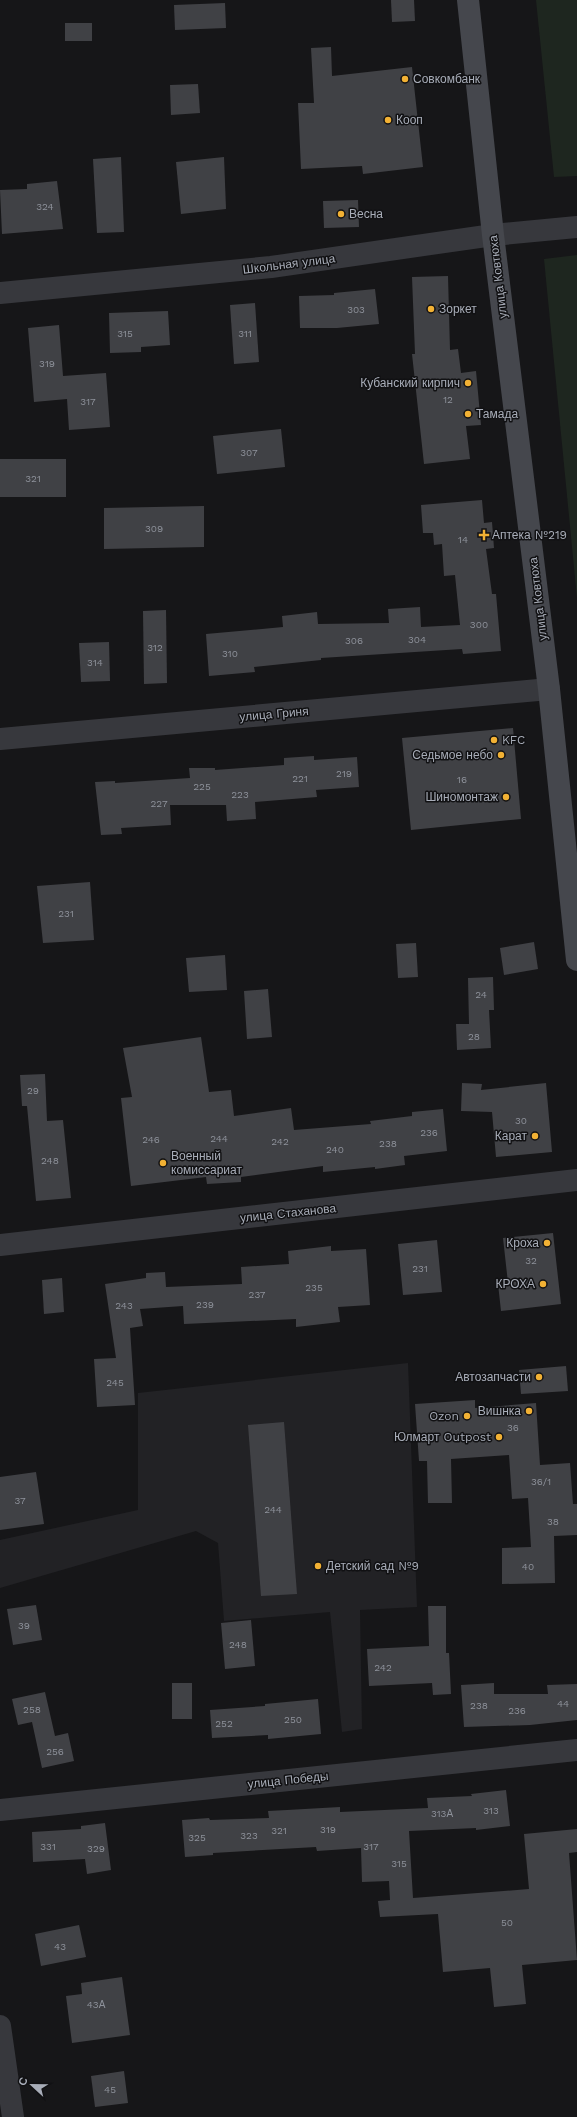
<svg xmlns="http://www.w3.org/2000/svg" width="577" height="2117" font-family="'Work Sans',sans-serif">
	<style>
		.built { fill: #222225 }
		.green { fill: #1e261f }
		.building { fill: #404145 }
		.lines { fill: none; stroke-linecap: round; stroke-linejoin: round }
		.tertiary { stroke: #37383d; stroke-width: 22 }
		.secondary { stroke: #45474d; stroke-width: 22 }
		.poi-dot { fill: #f2b134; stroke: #111113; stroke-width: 1.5 }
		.labels { text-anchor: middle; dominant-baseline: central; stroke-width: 3; stroke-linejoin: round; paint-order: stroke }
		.number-label { font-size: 10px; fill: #8e929b }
		.poi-label { font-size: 12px; fill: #a8adb8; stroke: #111113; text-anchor: end }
		.street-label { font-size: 12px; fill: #a8adb8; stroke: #111113 }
	</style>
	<rect width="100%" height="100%" fill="#161618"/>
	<polygon class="built" points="408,1363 417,1607 360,1610 362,1729 342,1732 330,1612 224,1621 218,1543 196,1531 0,1588 0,1540 138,1510 138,1393"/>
	<g class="green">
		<polygon points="536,0 577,0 577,176 554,177"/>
		<polygon points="577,255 577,598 544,259"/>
	</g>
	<g class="building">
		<polygon points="391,0 414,0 415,21 392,22"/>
		<polygon points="225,3 226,28 175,30 174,5"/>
		<rect x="65" y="23" width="27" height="18"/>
		<polygon points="331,47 332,76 412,67 423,167 363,174 362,166 301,169 298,103 314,103 311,48"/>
		<polygon points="198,84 200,113 171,115 170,85"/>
		<polygon points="121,157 124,232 97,233 93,159"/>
		<polygon points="224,157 226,209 181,214 176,162"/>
		<polygon points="57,181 63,229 2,234 0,190 27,189 27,184"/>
		<polygon points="358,200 359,227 324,228 323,201"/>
		<polygon points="448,276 450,350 458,349 461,373 476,371 481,425 466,426 470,459 424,464 412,354 415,354 412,277"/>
		<polygon points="375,289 379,324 337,328 300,328 299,296 334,295 334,293"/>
		<polygon points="255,303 259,362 234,364 230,305"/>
		<polygon points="168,311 170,345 141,347 141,352 110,353 109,313"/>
		<polygon points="59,325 63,376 106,373 110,427 69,430 67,399 34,402 28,328"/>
		<polygon points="281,429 285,467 217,474 213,436"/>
		<rect x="0" y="459" width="66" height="38"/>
		<polygon points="482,500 484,523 492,522 494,548 486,549 492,594 496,594 501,651 463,654 462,649 321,658 321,660 254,667 255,672 209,676 206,634 283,627 282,616 317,612 318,624 389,623 388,609 420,607 421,627 460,625 455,575 444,576 442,544 434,545 433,533 423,533 421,505"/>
		<polygon points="204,506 204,547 104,549 104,508"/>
		<polygon points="166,610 167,683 144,684 143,611"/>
		<polygon points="109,642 110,681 81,682 79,643"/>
		<polygon points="513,728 521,819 411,830 402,738"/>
		<polygon points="314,756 314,760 357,757 359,787 316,790 317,797 255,802 256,819 227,821 226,805 170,805 171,825 121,828 122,834 101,835 95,782 115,781 115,783 190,778 189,768 215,768 215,770 284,765 284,758"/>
		<polygon points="90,882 94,940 43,943 37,886"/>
		<polygon points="534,942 538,969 504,975 500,948"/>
		<polygon points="416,943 418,977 398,978 396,944"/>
		<polygon points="225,955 227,990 189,992 186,958"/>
		<polygon points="493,977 494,1010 489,1010 491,1048 457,1050 456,1024 469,1024 468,978"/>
		<polygon points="268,989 272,1037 247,1039 244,991"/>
		<polygon points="201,1037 209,1092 231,1090 234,1116 291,1108 294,1130 371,1124 370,1121 412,1116 412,1112 443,1109 447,1151 404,1156 405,1165 375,1169 375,1167 323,1172 323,1166 241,1177 241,1182 207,1184 206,1177 131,1186 121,1098 132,1097 123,1048"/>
		<polygon points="45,1074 47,1121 63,1120 71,1198 36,1201 27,1106 22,1106 20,1075"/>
		<polygon points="462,1083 482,1084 481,1090 546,1083 552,1152 496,1157 492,1112 461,1111"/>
		<polygon points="553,1233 561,1304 501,1311 498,1284 508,1283 503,1238"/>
		<polygon points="437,1240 442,1292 403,1295 398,1244"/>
		<polygon points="331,1246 331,1251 366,1249 370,1305 338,1307 340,1322 296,1327 296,1319 184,1324 183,1306 140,1309 143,1326 130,1328 135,1405 97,1407 94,1359 116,1358 105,1284 146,1278 146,1273 165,1272 166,1287 242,1284 241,1267 289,1264 288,1251"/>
		<polygon points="62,1278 64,1312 44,1314 42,1280"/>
		<polygon points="566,1366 568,1391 521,1394 519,1370"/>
		<polygon points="475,1400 475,1408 536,1403 540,1465 570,1463 573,1504 577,1504 577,1535 554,1536 555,1583 502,1584 502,1548 531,1547 528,1498 512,1499 509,1455 451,1459 452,1503 428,1503 427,1461 419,1461 415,1404"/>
		<polygon points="284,1422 297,1594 261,1596 248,1425"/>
		<polygon points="36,1472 44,1524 0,1530 0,1477"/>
		<polygon points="36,1605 42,1640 13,1645 7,1609"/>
		<polygon points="428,1606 446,1606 446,1653 449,1653 451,1694 433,1695 432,1683 369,1686 367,1649 429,1646"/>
		<polygon points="251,1620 255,1666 225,1669 221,1623"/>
		<rect x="172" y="1683" width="20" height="36"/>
		<polygon points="494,1683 494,1694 548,1694 547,1685 577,1684 577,1720 530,1725 464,1727 461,1685"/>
		<polygon points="45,1692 55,1736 68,1733 74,1761 42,1768 32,1722 18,1725 12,1699"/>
		<polygon points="318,1699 321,1734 268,1739 268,1735 212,1738 210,1710 265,1706 265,1704"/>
		<polygon points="506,1790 510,1826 476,1830 476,1828 409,1831 413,1898 529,1889 524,1834 577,1829 577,1852 569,1853 577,1960 522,1965 526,2004 494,2007 490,1968 443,1972 438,1914 380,1917 378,1901 390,1900 389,1881 362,1882 361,1848 317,1851 316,1847 213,1853 213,1855 185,1857 182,1820 209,1818 210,1820 269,1818 268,1811 287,1810 340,1807 340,1812 428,1808 427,1798 472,1796 471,1794"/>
		<polygon points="105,1823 111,1870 87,1874 85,1859 33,1862 32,1832 81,1829 81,1826"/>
		<polygon points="79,1925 86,1957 41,1966 35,1934"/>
		<polygon points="122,1977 130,2035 72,2043 66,1996 82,1994 81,1983"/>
		<polygon points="124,2071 128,2103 95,2107 91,2076"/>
	</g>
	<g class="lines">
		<g class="tertiary">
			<polyline points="0,293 271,267 493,235 577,227"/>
			<polyline points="0,739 549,689"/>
			<polyline points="0,1245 577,1180"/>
			<polyline points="0,1810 577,1750"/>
			<polyline points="0,2026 13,2117"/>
		</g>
		<polyline class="secondary" points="468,0 493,235 549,689 577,960"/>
	</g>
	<g class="poi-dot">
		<circle cx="405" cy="79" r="4"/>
		<circle cx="388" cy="120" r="4"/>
		<circle cx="341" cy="214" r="4"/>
		<circle cx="431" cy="309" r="4"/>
		<circle cx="468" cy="383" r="4"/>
		<circle cx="468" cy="414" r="4"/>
		<path d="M482 529h4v4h4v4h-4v4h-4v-4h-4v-4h4z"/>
		<circle cx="494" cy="740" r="4"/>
		<circle cx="501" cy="755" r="4"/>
		<circle cx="506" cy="797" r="4"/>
		<circle cx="535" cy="1136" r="4"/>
		<circle cx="163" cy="1163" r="4"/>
		<circle cx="547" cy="1243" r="4"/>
		<circle cx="543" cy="1284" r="4"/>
		<circle cx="539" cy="1377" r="4"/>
		<circle cx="529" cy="1411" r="4"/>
		<circle cx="467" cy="1416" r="4"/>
		<circle cx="499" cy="1437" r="4"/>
		<circle cx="318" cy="1566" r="4"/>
	</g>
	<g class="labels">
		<g class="number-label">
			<text x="45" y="206">324</text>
			<text x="356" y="309">303</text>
			<text x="125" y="333">315</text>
			<text x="245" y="333">311</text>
			<text x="47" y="363">319</text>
			<text x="448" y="399">12</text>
			<text x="88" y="401">317</text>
			<text x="249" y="452">307</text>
			<text x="33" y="478">321</text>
			<text x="154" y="528">309</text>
			<text x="463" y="539">14</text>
			<text x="479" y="624">300</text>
			<text x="417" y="639">304</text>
			<text x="354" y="640">306</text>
			<text x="155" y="647">312</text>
			<text x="230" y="653">310</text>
			<text x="95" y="662">314</text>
			<text x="344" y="773">219</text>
			<text x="300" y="778">221</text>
			<text x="462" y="779">16</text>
			<text x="202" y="786">225</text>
			<text x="240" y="794">223</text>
			<text x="159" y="803">227</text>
			<text x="66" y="913">231</text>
			<text x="481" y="994">24</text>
			<text x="474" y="1036">28</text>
			<text x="33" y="1090">29</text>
			<text x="521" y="1120">30</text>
			<text x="429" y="1132">236</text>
			<text x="219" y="1138">244</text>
			<text x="151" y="1139">246</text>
			<text x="280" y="1141">242</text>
			<text x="388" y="1143">238</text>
			<text x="335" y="1149">240</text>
			<text x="50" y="1160">248</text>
			<text x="531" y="1260">32</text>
			<text x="420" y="1268">231</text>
			<text x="314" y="1287">235</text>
			<text x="257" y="1294">237</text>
			<text x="205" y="1304">239</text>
			<text x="124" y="1305">243</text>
			<text x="115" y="1382">245</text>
			<text x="513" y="1427">36</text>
			<text x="541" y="1481">36/1</text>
			<text x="20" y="1500">37</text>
			<text x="273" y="1509">244</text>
			<text x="553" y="1521">38</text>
			<text x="528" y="1566">40</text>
			<text x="24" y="1625">39</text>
			<text x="238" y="1644">248</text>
			<text x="383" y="1667">242</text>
			<text x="563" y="1703">44</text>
			<text x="479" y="1705">238</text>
			<text x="32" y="1709">258</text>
			<text x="517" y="1710">236</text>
			<text x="293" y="1719">250</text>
			<text x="224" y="1723">252</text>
			<text x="55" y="1751">256</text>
			<text x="491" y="1810">313</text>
			<text x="442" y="1813">313А</text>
			<text x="328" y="1829">319</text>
			<text x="279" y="1830">321</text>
			<text x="249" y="1835">323</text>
			<text x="197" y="1837">325</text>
			<text x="48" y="1846">331</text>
			<text x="371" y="1846">317</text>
			<text x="96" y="1848">329</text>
			<text x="399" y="1863">315</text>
			<text x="507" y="1922">50</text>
			<text x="60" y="1946">43</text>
			<text x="96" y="2004">43А</text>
			<text x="110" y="2089">45</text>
		</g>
		<g class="poi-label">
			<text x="413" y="79" text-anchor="start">Совкомбанк</text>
			<text x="396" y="120" text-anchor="start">Кооп</text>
			<text x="349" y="214" text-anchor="start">Весна</text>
			<text x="439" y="309" text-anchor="start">Зоркет</text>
			<text x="460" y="383">Кубанский кирпич</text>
			<text x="476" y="414" text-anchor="start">Тамада</text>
			<text x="492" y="535" text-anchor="start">Аптека №219</text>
			<text x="502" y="740" text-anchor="start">KFC</text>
			<text x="493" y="755">Седьмое небо</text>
			<text x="498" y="797">Шиномонтаж</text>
			<text x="527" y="1136">Карат</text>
			<text x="171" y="1156" text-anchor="start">Военный<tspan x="171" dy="14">комиссариат</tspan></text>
			<text x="539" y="1243">Кроха</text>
			<text x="535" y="1284">КРОХА</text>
			<text x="531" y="1377">Автозапчасти</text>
			<text x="521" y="1411">Вишнка</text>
			<text x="459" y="1416">Ozon</text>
			<text x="491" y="1437">Юлмарт Outpost</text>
			<text x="326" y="1566" text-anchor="start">Детский сад №9</text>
		</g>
		<g class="street-label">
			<text transform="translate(289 264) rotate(-7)">Школьная улица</text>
			<text transform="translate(498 277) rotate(-97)">улица Ковтюха</text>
			<text transform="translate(538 599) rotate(-97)">улица Ковтюха</text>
			<text transform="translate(274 714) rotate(-5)">улица Гриня</text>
			<text transform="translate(288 1213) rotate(-6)">улица Стаханова</text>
			<text transform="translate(288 1780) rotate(-6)">улица Победы</text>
		</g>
	</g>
	<g transform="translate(32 2085) rotate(292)" stroke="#111113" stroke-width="3" paint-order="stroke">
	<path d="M0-3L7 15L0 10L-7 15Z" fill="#a8adb8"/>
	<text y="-6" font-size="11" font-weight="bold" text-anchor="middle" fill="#a8adb8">С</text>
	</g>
</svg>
